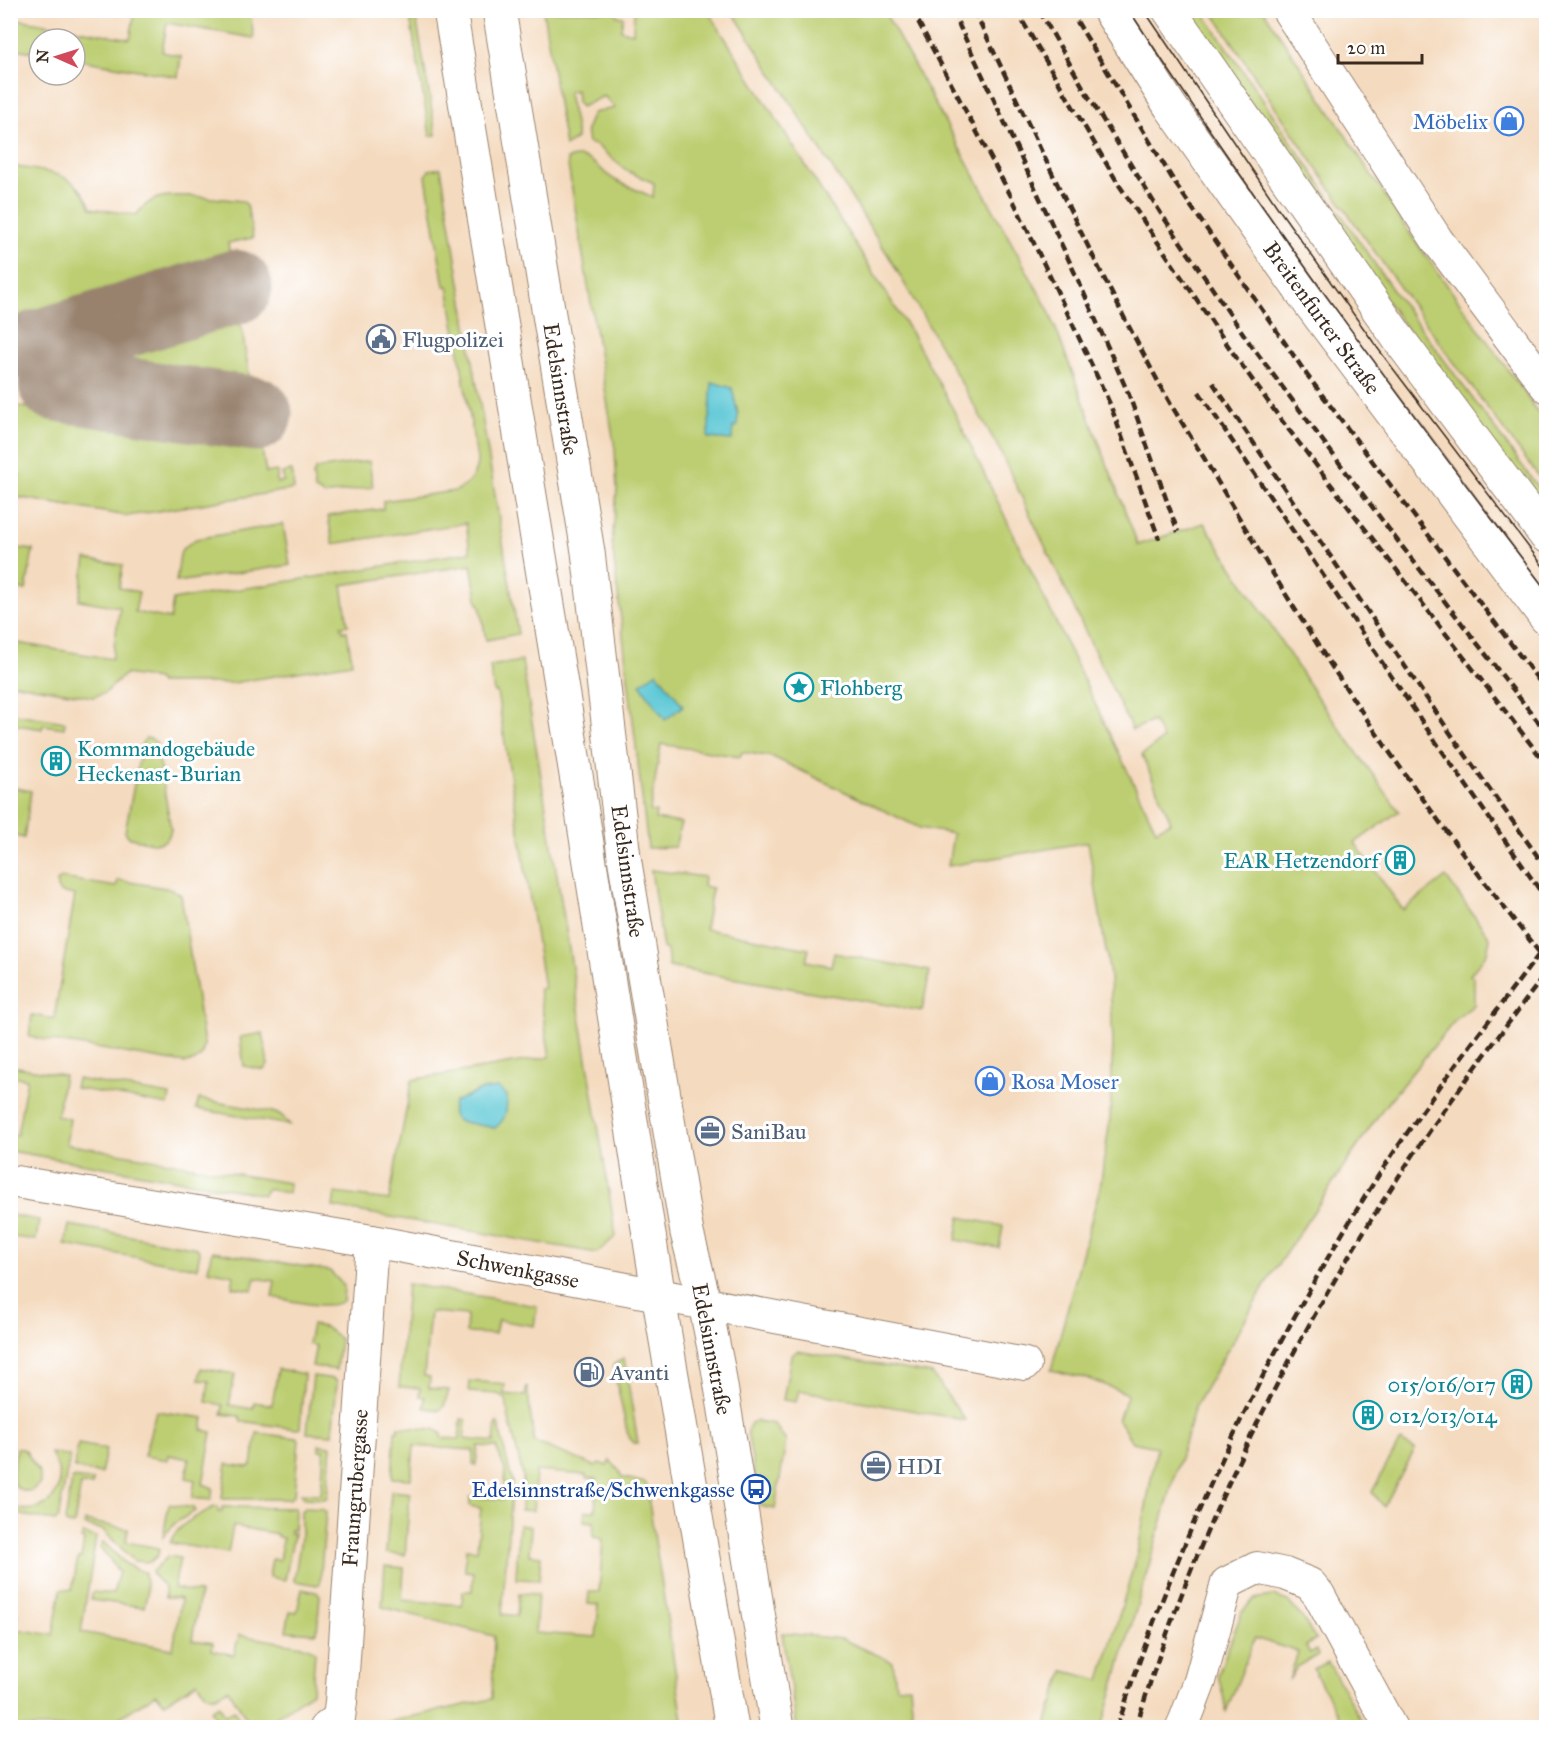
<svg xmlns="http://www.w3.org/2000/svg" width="1557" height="1738" font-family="'IM FELL Great Primer',serif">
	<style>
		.green { fill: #bcce71; stroke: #7c7c48; stroke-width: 1.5; fill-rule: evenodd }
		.water { fill: #5cc8d5; stroke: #4c797a; stroke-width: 1.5 }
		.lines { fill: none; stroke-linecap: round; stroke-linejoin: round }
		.taxiway { stroke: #98826e; stroke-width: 75 }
		.street-casing { stroke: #98826e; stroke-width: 34 }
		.secondary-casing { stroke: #98826e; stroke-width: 35 }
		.primary-casing { stroke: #98826e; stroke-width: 35 }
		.street { stroke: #fff; stroke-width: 32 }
		.secondary { stroke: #fff; stroke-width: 33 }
		.primary { stroke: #fff; stroke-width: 33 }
		.tram { stroke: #3b2a1e; stroke-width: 1.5 }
		.rail { stroke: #3b2a1e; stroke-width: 4.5; stroke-dasharray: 9 4.5; stroke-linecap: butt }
		.labels { text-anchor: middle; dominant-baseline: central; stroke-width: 6; stroke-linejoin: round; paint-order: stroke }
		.shop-label { font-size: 22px; fill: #366cbe; stroke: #fff; text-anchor: end }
		.street-label { font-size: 22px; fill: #3b2a1e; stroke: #fff }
		.service-label { font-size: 22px; fill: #4e5e75; stroke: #fff; text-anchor: start }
		.culture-label { font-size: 22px; fill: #0d838f; stroke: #fff; text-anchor: start }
		.transit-label { font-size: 22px; fill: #164399; stroke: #fff; text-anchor: end }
	</style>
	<rect width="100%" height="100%" fill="#fff"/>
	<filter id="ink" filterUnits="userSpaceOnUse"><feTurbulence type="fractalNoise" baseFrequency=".0167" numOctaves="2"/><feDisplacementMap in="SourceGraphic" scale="12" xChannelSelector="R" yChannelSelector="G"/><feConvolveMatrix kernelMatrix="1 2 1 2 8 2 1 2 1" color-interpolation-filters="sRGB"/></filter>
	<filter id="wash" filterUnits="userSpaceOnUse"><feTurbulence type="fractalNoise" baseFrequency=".008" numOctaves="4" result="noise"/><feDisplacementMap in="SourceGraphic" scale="24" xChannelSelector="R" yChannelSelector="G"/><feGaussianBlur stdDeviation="1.35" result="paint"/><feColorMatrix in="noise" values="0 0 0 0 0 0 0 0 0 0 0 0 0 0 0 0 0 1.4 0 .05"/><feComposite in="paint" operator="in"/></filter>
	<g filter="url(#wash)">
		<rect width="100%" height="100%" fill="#f4dabe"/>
		<g class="green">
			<polygon points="135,11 250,11 254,38 167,23 162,52 181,56 178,77 75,59 75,39 39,39 39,53 11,48 11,18 130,39"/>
			<polygon points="409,11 415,11 436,135 430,136"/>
			<path d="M543 11H616L617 16 623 17 621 30 633 33 634 11H708L912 334 954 411 1156 830 1171 822 1142 755 1163 739 1153 721 1132 730 998 447 888 255 732 11H884L1049 311 1138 545 1204 523 1317 697 1399 811 1355 843 1403 910 1446 877 1490 938 1487 953 1470 975 1474 978V1005L1457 1018 1384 1107 1271 1275 1195 1406 1102 1727H1045L1064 1671 1100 1680 1137 1555 1157 1447 1132 1442 1118 1420 1128 1394 1089 1379 1051 1370 1100 1187 1110 1120 1113 1043 1110 976 1088 842 948 866 953 834 920 828 773 757 742 752 740 757 661 744 650 811 656 812 655 819 681 823 675 847 648 848 612 543 617 490 615 449 567 159C592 150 598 172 617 181 629 187 641 192 653 197L654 183 627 171 596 145 588 143 586 130 593 113 615 108 604 96 581 107 577 102 576 90 568 92C570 109 578 123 576 139L565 146Z"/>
			<polygon points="1176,11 1202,11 1394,292 1546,498 1546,521"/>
			<path d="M1212 11H1264L1409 232 1546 423V486C1429 332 1317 173 1212 11Z"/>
			<path d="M11 166C45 172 77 170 91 208L136 215C142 208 148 201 158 198 178 192 220 199 242 201L247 205 253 238 228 243 234 282 49 340 11 333Z"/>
			<path d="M441 168 518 634 486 640 480 605 478 604 471 565 342 585 348 625 341 626 343 631H347L352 663 233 683H160L157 679 125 674 105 693 93 697 11 683V642L112 659 120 607 79 600 86 559 123 565 119 588 139 592 135 612 170 619 173 600 470 552 466 523 333 544 328 516 383 509V501L455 491C470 485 477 475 477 459L448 286H444L426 176 429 170Z"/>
			<polygon points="236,293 254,405 57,375 62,346"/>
			<polygon points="54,391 257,422 266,473 277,471 277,483 284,481 282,473 292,471 294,489 127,516 11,496 11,486 13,487 20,475 17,475 13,480 11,473 11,405 50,412"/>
			<polygon points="369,461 373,487 324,495 315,490 313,475 316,469"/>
			<polygon points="283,524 290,565 176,582 180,555 182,549 196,539"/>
			<polygon points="17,548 33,550 26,590 11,588 12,552"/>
			<path d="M522 661 616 1236 597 1253 333 1207 335 1193 389 1200 412 1080 550 1057 539 989 544 988 497 692H494L490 666ZM497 1088 495 1128 459 1121 462 1098 481 1090Z"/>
			<polygon points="10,713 65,722 64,728 43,725 42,729 11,724"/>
			<path d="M146 738 151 739 156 742 171 829C167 852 147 841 130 838L125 832 142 743Z"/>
			<polygon points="11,787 31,791 24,838 11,835"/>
			<polygon points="651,870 704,877 703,886 712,888 705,929 809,949 806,961 831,966 834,953 930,971 922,1011 669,967 667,950 663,948"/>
			<polygon points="61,878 116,887 118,880 171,889 181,895 204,1044 202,1055 195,1061 185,1063 29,1037 32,1015 54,1019 75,895 60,892 57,888 57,882"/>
			<polygon points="263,1033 268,1065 264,1070 244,1066 240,1037"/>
			<polygon points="11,1066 64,1075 57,1116 70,1119 66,1144 289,1183 288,1193 266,1189 264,1195 11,1151 11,1134 17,1135 27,1079 11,1076"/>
			<polygon points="77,1079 170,1095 168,1105 75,1088"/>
			<polygon points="199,1099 272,1112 281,1115 290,1125 196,1109"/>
			<polygon points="11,1215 39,1220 36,1240 14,1237 11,1253"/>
			<polygon points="960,1217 1003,1226 999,1248 956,1240"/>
			<polygon points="69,1225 197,1248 200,1252 197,1268 65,1245"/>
			<path d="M213 1251 330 1271 344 1286 343 1301C328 1311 290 1300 272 1297L275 1281 255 1278 252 1290 232 1287 234 1275 208 1270 211 1254Z"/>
			<polygon points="407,1284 537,1306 534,1326 498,1320 495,1334 466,1333 467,1315 430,1312 424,1376 430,1377 429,1388 449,1390 444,1406 440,1410 424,1408 425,1397 419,1396 420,1388 399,1387"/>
			<polygon points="312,1325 325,1327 340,1339 336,1370 312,1366 316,1346 308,1344"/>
			<polygon points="797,1351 932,1374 965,1420 799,1390 796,1402 783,1400 791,1356"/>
			<polygon points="624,1358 638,1443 634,1443 628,1436 613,1365"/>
			<polygon points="201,1368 235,1374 229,1405 253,1409 254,1402 272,1405 278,1369 304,1374 300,1428 297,1429 241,1421 239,1416 222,1414 223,1405 206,1402 209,1381 199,1380"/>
			<polygon points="313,1376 334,1379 337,1382 332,1435 307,1433"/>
			<polygon points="470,1381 505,1384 504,1394 525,1396 527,1386 534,1442 595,1466 600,1463 607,1466 610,1460 620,1472 621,1477 646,1483 684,1727 365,1727 492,1699 494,1636 382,1607 385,1566 404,1568 402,1600 462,1605 463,1591 472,1591 473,1572 465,1571 466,1549 477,1550 481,1508 470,1506 470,1497 503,1499 505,1470 496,1447 478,1446 476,1465 473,1465 473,1450 414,1446 411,1479 392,1478 395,1431 398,1431 398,1427 434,1429 442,1434 442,1438 459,1439 461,1419 466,1420 464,1439 494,1442 496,1423 498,1423 512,1481 502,1614 517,1616 519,1593 538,1594 535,1633 596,1637 599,1605 588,1604 589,1592 599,1592 603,1539 593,1537 594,1522 584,1521 585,1511 595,1511 597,1479 587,1478 586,1475 536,1471 533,1511 521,1510 523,1476 509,1419 506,1399 498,1394 469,1392"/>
			<polygon points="156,1411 204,1418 202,1430 212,1432 203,1484 213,1488 211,1500 192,1498 195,1480 186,1478 189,1459 169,1455 168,1460 144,1456"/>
			<polygon points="757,1421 774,1424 786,1441 775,1509 760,1506 747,1431 751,1423"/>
			<polygon points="257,1433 296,1438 299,1440 294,1495 289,1499 223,1499 222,1497 227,1464 248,1467 252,1465"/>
			<polygon points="1400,1441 1415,1449 1384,1507 1372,1492"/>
			<polygon points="78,1444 106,1449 101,1474 74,1468"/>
			<polygon points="319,1445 331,1446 327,1497 325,1499 304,1498 301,1493 321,1494 324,1450 319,1450"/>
			<path d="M17 1448 25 1450 40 1474V1483L31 1491C4 1493 14 1465 17 1448Z"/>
			<path d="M50 1453 70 1456 58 1519 54 1521 11 1513V1506C34 1517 62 1502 59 1475 59 1466 54 1460 50 1453Z"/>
			<polygon points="74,1478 93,1481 92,1486 81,1484 74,1525 67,1524 65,1521 72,1480"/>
			<polygon points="391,1491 410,1493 405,1555 386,1553"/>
			<polygon points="169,1504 193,1508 195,1511 175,1523 163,1537"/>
			<path d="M214 1507H218V1512H222V1507L295 1508 294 1530 290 1529V1533H294L285 1580 269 1577 272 1559 279 1560 283 1538 277 1537V1534L233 1526 228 1553 170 1543C177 1524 198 1516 214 1507Z"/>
			<polygon points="305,1508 322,1509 326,1512 320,1583 317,1585 294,1581 301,1538 301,1511"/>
			<polygon points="85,1521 128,1529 126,1542 159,1548 158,1555 150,1562 134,1561 103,1530 84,1525"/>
			<polygon points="519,1525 531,1527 529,1555 541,1556 539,1580 516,1579"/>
			<path d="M83 1534 96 1537 81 1632 173 1649 181 1599 165 1597V1588L154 1576 152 1572 168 1556 180 1558 174 1588 200 1593 192 1640 213 1643 212 1650 234 1655 239 1635 308 1647 315 1652 312 1692 261 1727H252L228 1689C210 1700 209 1699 197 1682L164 1703 156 1694 105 1727H11V1614L18 1615 16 1629 53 1635 61 1589 72 1590 78 1558H81L84 1540 81 1539Z"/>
			<polygon points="103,1542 126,1564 145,1573 147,1594 144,1607 91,1600 93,1592 113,1594 119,1572 100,1547"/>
			<polygon points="302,1589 316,1592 320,1595 317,1632 315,1633 286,1631 290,1611 297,1612"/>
			<polygon points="1272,1596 1288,1601 1304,1620 1316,1640 1306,1646 1310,1653 1316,1650 1318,1655 1297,1667 1289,1680 1298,1652 1255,1638 1226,1712 1225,1711 1225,1703 1218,1675 1242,1612 1254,1599"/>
			<polygon points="782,1633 842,1639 893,1662 896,1687 910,1686 912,1708 909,1727 797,1727"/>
			<polygon points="1328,1662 1365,1727 1325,1727 1337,1721 1336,1718 1339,1716 1316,1675 1317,1674 1314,1669"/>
			<polygon points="219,1705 225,1715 234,1710 244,1727 222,1727 211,1710"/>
		</g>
		<g class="water">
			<polygon points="712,382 732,388 738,414 737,427 733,427 732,440 708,438"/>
			<polygon points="657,672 683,706 665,720 640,684"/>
			<path d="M498 1088 507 1095C507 1109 507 1119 495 1128L458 1121C451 1116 452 1110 454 1102L482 1090Z"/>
		</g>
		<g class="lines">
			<g class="taxiway">
				<polyline points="38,347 235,287"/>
				<polyline points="56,384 255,414"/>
			</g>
		</g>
	</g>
	<g filter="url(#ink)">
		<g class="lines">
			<g class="street-casing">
				<g id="street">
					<polyline points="1288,10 1437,240 1546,386"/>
					<polyline points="10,1181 372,1241 1025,1364"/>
					<polyline points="326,1728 339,1718 341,1702 372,1241"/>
					<polyline points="1182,1728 1200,1681 1227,1583 1257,1568 1285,1574 1310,1584 1319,1595 1391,1728"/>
				</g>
			</g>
			<g class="secondary-casing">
				<g id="secondary">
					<polyline points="450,10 579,793 663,1323 732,1728"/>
					<polyline points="499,10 588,552 624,857 687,1233 705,1304 718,1368 777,1728"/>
				</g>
			</g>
			<g class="primary-casing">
				<g id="primary">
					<polyline points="1109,10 1170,106 1308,301 1546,618"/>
					<polyline points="1169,10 1398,338 1546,536"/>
				</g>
			</g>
			<use href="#street" class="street"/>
			<use href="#secondary" class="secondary"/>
			<use href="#primary" class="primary"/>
			<g class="tram">
				<path d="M1129 10C1260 210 1401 401 1546 590"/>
				<polyline points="1144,10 1278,208 1379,350 1546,570"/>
			</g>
			<g class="rail">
				<polyline points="912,10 1012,198 1057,291 1110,404 1159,539"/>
				<polyline points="952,10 1079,282 1129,395 1178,532"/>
				<path d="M974 10C1036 140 1097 270 1166 396 1178 417 1191 437 1204 458 1273 577 1346 694 1428 806 1466 859 1506 910 1546 961"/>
				<polyline points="1016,10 1119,185 1233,353 1279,417 1546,764"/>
				<polyline points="1039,10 1087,94 1160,212 1251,345 1394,536 1546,732"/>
				<polyline points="1070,10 1175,183 1307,375 1546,690"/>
				<polyline points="1213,383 1457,743 1546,868"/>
				<polyline points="1199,392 1440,748 1546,899"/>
				<path d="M1117 1728C1177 1540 1262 1361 1366 1195 1421 1108 1484 1027 1546 945"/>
				<path d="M1136 1728C1192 1539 1282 1359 1388 1193 1437 1117 1492 1045 1546 973"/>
			</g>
		</g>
	</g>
	<defs>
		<g id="shop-ring" transform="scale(1.5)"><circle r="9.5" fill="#fff" stroke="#3f7fe0" stroke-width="1.5"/><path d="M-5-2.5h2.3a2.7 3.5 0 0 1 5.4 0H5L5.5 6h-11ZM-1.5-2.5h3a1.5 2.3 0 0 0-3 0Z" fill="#3f7fe0"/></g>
		<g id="civic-ring" transform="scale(1.5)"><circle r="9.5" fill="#fff" stroke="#5c6f8a" stroke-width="1.5"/><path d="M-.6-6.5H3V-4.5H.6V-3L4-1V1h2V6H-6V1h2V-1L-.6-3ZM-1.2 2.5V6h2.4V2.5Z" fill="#5c6f8a"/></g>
		<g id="sight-ring" transform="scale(1.5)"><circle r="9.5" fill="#fff" stroke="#0f9aa8" stroke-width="1.5"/><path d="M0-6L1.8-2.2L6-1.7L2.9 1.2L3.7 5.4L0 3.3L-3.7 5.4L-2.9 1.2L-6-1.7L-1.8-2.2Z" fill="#0f9aa8"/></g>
		<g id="building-ring" transform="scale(1.5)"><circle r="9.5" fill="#fff" stroke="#0f9aa8" stroke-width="1.5"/><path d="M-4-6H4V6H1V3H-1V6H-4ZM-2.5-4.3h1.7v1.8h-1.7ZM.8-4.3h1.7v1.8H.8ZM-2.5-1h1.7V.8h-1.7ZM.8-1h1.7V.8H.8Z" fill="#0f9aa8"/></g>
		<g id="office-ring" transform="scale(1.5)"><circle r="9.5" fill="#fff" stroke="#5c6f8a" stroke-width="1.5"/><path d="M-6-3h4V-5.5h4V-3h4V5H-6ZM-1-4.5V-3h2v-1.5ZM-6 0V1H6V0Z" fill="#5c6f8a"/></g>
		<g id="fuel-ring" transform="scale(1.5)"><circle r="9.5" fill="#fff" stroke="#5c6f8a" stroke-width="1.5"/><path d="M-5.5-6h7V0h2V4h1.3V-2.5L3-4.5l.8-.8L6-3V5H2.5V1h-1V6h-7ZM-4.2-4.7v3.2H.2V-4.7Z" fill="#5c6f8a"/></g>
		<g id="bus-ring" transform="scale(1.5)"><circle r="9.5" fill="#fff" stroke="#1a4fb4" stroke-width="1.5"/><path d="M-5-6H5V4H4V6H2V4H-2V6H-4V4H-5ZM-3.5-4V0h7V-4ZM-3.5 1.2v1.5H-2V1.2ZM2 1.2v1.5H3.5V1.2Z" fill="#1a4fb4"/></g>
	</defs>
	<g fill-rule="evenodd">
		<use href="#shop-ring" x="1509" y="121"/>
		<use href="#civic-ring" x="381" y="339"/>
		<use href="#sight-ring" x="799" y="687"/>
		<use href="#building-ring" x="56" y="761"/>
		<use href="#building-ring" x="1400" y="860"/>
		<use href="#shop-ring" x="990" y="1081"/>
		<use href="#office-ring" x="710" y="1131"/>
		<use href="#fuel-ring" x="589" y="1372"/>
		<use href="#building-ring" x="1517" y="1384"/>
		<use href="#building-ring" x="1368" y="1415"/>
		<use href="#office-ring" x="876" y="1466"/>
		<use href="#bus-ring" x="756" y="1489"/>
	</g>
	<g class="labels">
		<g class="shop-label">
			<text x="1488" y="121">Möbelix</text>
			<text x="1011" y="1081" text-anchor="start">Rosa Moser</text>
		</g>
		<g class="street-label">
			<text transform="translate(1322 318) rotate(54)">Breitenfurter Straße</text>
			<text transform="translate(561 389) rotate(81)">Edelsinnstraße</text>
			<text transform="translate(628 871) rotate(82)">Edelsinnstraße</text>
			<text transform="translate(518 1269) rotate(11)">Schwenkgasse</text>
			<text transform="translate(712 1349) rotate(79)">Edelsinnstraße</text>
			<text transform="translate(355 1488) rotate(-86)">Fraungrubergasse</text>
		</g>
		<g class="service-label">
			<text x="402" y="339">Flugpolizei</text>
			<text x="731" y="1131">SaniBau</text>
			<text x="610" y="1372">Avanti</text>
			<text x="897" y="1466">HDI</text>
		</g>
		<g class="culture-label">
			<text x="820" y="687">Flohberg</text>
			<text x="77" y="748">Kommandogebäude<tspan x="77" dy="25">Heckenast-Burian</tspan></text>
			<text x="1379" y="860" text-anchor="end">EAR Hetzendorf</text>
			<text x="1496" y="1384" text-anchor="end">015/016/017</text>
			<text x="1389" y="1415">012/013/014</text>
		</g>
		<g class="transit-label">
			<text x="735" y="1489">Edelsinnstraße/Schwenkgasse</text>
		</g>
	</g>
	<rect width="1557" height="1738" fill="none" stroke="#fff" stroke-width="36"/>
	<g transform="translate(57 57) rotate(273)"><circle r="28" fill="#ffffff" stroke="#b1aaa5" stroke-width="1.5"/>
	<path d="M0-4.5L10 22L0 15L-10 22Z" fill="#d1495b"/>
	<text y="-9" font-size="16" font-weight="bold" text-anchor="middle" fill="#3b2a1e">N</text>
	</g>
	<path d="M1338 54v9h84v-9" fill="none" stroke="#3b2a1e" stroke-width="3"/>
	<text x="1347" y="54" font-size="18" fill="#3b2a1e" stroke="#ffffff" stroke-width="4.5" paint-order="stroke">20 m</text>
</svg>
